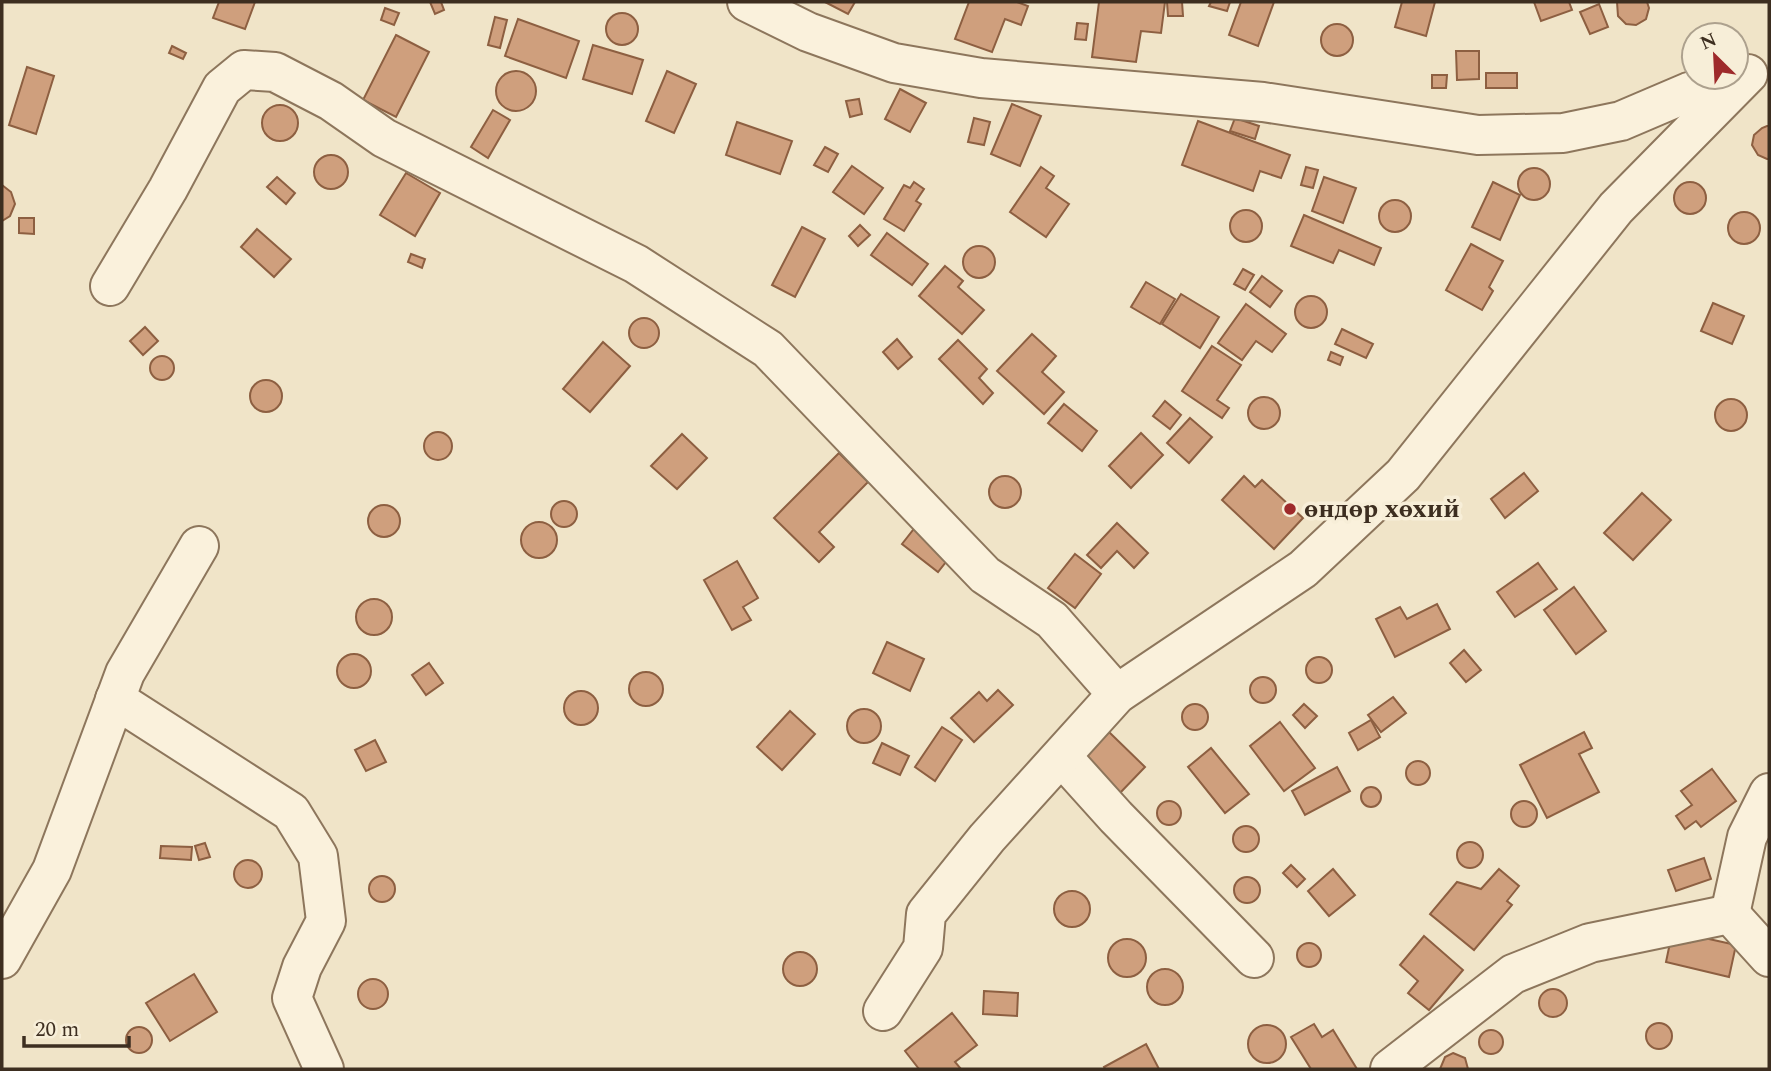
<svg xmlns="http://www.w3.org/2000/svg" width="1771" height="1071" font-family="Spectral,serif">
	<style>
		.building { fill: #cf9f7d; stroke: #8d5f41; stroke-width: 2 }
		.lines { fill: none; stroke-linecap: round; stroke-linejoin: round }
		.minor-casing { stroke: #8d765c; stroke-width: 42 }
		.minor { stroke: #faf1dc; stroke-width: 38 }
		.poi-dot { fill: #9e2a2b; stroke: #f7eed8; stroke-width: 2.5 }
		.labels { text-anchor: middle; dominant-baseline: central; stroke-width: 7; stroke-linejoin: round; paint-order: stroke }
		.poi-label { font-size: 26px; font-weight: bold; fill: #3d2e20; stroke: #f7eed8; text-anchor: start }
	</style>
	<rect width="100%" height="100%" fill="#f0e4c8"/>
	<g class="building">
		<polygon points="219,2 255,2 245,29 213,18"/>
		<polygon points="430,2 441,2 444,10 435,14"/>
		<polygon points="825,2 855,2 848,14"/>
		<polygon points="969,2 1017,2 1028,6 1021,25 1005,19 992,52 955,39"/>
		<polygon points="1099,2 1165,2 1161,33 1141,31 1136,62 1092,57"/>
		<polygon points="1167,2 1182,2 1183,16 1168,16"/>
		<polygon points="1211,2 1230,2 1227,11 1209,6"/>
		<polygon points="1241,2 1274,2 1258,46 1229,35"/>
		<polygon points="1402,2 1435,2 1426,36 1395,27"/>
		<polygon points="1534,2 1569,2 1572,10 1541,21"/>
		<polygon points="1617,2 1647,2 1649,8 1646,19 1636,25 1626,24 1618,16"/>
		<polygon points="1599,4 1608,27 1590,34 1580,12"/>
		<polygon points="385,8 399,13 394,25 381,20"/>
		<circle cx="622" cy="29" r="16"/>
		<polygon points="495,17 507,20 500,48 488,45"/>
		<polygon points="518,19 579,41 566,78 505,56"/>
		<polygon points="1077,23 1088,24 1086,40 1075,39"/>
		<circle cx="1337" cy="40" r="16"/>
		<polygon points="396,35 429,52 396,117 363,100"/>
		<polygon points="593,45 643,60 632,94 583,79"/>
		<polygon points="172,46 186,53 183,59 169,53"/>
		<polygon points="1456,51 1479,51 1479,79 1457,80"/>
		<polygon points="27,67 54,76 36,134 9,125"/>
		<circle cx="516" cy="91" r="20"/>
		<polygon points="667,71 696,84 674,133 646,121"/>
		<rect x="1486" y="73" width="31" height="15"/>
		<polygon points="1432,75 1447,75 1446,88 1432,88"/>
		<polygon points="900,89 926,103 910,132 885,119"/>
		<polygon points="859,99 862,114 850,117 846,101"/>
		<polygon points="1012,104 1041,116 1020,166 991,154"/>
		<circle cx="280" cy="123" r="18"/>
		<polygon points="493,110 510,120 488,158 471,147"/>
		<polygon points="974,118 990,122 984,145 968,142"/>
		<polygon points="1235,118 1259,126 1255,139 1230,131"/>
		<polygon points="1198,121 1290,155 1281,178 1260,171 1253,191 1182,165"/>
		<polygon points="737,122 792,141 780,174 726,155"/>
		<polygon points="1767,126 1769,126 1769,159 1767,159 1758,155 1752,145 1754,135 1762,128"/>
		<polygon points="825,147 838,154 828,172 814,165"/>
		<circle cx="331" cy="172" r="17"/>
		<polygon points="852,166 883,188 864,214 833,192"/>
		<polygon points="1041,167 1054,176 1046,188 1069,204 1046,237 1010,212"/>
		<polygon points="1306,167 1318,170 1313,188 1301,185"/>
		<circle cx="1534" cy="184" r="16"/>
		<polygon points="406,173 440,193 415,236 380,215"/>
		<polygon points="277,177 295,193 286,204 267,187"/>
		<polygon points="1324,177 1356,188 1343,223 1312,211"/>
		<circle cx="1690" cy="198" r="16"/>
		<polygon points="914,182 924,189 916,201 921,204 904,231 884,219 904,185 910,188"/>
		<polygon points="1493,182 1520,195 1500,240 1472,227"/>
		<polygon points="2,185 11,192 15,204 10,216 2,221"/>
		<circle cx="1395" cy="216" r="16"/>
		<circle cx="1246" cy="226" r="16"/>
		<circle cx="1744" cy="228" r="16"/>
		<polygon points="1304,215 1381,248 1374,265 1339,250 1333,263 1291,246"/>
		<polygon points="19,218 34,218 34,234 19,233"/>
		<polygon points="860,225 870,235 858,246 849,236"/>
		<polygon points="802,227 825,239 795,297 772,285"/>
		<polygon points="257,229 291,259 274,277 241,247"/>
		<polygon points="887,233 928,264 912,285 871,255"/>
		<polygon points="1471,244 1503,261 1489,287 1493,291 1482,310 1446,290"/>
		<circle cx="979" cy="262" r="16"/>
		<polygon points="411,254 425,259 422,268 408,262"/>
		<polygon points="945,266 963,281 958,287 984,310 962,334 919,296"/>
		<polygon points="1243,269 1254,275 1245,290 1234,284"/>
		<polygon points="1262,276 1282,291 1270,307 1250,292"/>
		<polygon points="1146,282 1175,299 1160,324 1131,307"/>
		<polygon points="1181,294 1219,317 1200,348 1162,324"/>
		<circle cx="1311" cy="312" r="16"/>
		<polygon points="1713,303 1744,316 1732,344 1701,331"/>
		<polygon points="1246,304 1286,334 1272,352 1256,341 1242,360 1218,343"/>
		<circle cx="644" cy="333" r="15"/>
		<polygon points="145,327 158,341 143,355 130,341"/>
		<polygon points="1342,329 1373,344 1366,358 1335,344"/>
		<polygon points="1032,334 1056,356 1042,372 1064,392 1044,414 997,371"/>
		<polygon points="897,339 912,357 898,369 883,352"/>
		<polygon points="958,340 987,369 979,378 993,393 983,404 939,359"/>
		<polygon points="603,342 630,366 590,412 563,389"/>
		<polygon points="1212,346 1241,365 1217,400 1229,408 1222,418 1182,391"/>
		<polygon points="1331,352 1343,357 1340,365 1328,360"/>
		<circle cx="162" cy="368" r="12"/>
		<circle cx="266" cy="396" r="16"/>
		<circle cx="1264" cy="413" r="16"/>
		<circle cx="1731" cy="415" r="16"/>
		<polygon points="1165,401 1181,415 1170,429 1153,416"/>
		<polygon points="1064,404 1097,431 1082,451 1048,423"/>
		<polygon points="1190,418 1212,437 1189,463 1167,443"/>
		<circle cx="438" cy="446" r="14"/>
		<polygon points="1141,433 1163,455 1131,488 1109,466"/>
		<polygon points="682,434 707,458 677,489 651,466"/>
		<polygon points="839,453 868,482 819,532 834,547 819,562 774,518"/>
		<polygon points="1524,473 1538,491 1505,518 1491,499"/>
		<circle cx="1005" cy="492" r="16"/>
		<polygon points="1244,476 1255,487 1262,480 1303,518 1274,549 1222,500"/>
		<polygon points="1642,493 1671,520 1633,560 1604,533"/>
		<circle cx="564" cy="514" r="13"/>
		<circle cx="384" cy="521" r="16"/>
		<circle cx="539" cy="540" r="18"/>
		<polygon points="1117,523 1148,553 1134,568 1117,551 1101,568 1087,555"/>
		<polygon points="917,525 953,553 938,572 902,544"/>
		<polygon points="1075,554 1101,574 1075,608 1048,588"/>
		<polygon points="737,561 758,598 743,607 751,620 732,630 704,580"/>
		<polygon points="1538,563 1557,589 1515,617 1497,592"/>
		<polygon points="1574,587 1606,631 1576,654 1544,610"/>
		<circle cx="374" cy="617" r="18"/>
		<polygon points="1437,604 1450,629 1395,657 1376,619 1400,607 1407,619"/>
		<polygon points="887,642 924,659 910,691 873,673"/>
		<polygon points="1464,650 1481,670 1466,682 1450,663"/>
		<circle cx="354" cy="671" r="17"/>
		<circle cx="1319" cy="670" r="13"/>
		<polygon points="429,663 443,683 426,695 412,675"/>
		<circle cx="646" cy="689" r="17"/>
		<circle cx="1263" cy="690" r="13"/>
		<polygon points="998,690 1013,705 974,742 951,718 979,692 987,701"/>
		<circle cx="581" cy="708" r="17"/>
		<polygon points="1393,697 1406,713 1381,732 1368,715"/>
		<circle cx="1195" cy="717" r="13"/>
		<polygon points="1304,704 1317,716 1305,728 1293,715"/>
		<circle cx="864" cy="726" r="17"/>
		<polygon points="790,711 815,734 782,770 757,747"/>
		<polygon points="1371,720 1380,737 1358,750 1349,733"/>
		<polygon points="1280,722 1315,768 1284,791 1250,746"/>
		<polygon points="942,727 962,740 935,781 915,767"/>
		<polygon points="1109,732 1145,767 1118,795 1081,760"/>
		<polygon points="1584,732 1592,748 1579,754 1599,792 1547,818 1520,765"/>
		<polygon points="375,740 386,762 366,771 355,750"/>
		<polygon points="882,743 909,756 900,775 873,763"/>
		<polygon points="1211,748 1249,794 1225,813 1188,767"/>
		<circle cx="1418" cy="773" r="12"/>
		<polygon points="1337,767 1350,791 1305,815 1292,791"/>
		<polygon points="1712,769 1736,801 1701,827 1696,821 1685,829 1676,816 1692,805 1681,791"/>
		<circle cx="1371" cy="797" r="10"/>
		<circle cx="1169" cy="813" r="12"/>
		<circle cx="1524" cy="814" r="13"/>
		<circle cx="1246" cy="839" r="13"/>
		<circle cx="1470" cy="855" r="13"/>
		<polygon points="205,843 210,857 199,860 195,846"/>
		<polygon points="161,846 192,847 191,860 160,858"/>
		<polygon points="1704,858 1711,879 1676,891 1668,870"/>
		<circle cx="248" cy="874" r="14"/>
		<polygon points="1291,865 1305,879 1297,887 1283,873"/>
		<polygon points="1333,869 1355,895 1329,916 1308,891"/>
		<polygon points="1499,869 1519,886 1507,901 1512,905 1474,950 1430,914 1457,882 1481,889"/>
		<circle cx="382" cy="889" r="13"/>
		<circle cx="1247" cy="890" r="13"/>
		<circle cx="1072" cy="909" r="18"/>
		<polygon points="1691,935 1736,945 1729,977 1666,962 1671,938 1690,942"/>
		<polygon points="1424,936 1463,970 1429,1010 1408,993 1418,981 1400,965"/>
		<circle cx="1127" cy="958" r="19"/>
		<circle cx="1309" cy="955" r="12"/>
		<circle cx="800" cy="969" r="17"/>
		<circle cx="1165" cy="987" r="18"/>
		<polygon points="194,974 217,1012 170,1041 146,1003"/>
		<circle cx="373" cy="994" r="15"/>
		<circle cx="1553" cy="1003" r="14"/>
		<polygon points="984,991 1018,993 1017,1016 983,1014"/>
		<polygon points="952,1013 977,1045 955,1062 961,1069 919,1069 905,1051"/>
		<circle cx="1659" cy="1036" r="13"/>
		<polygon points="1314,1024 1322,1037 1333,1030 1357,1069 1311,1069 1291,1037"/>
		<circle cx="1267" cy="1044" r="19"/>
		<circle cx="139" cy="1040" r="13"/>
		<circle cx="1491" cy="1042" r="12"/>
		<polygon points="1146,1044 1159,1069 1105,1069 1104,1067"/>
		<polygon points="1453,1053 1465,1058 1468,1069 1440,1069 1445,1057"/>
	</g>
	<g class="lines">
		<g class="minor-casing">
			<g id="minor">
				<polyline points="747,2 808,32 894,63 981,78 1263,102 1478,135 1563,133 1621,121 1689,92 1745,75"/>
				<polyline points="110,286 168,189 222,88 244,70 275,72 331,101 384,138 636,264 768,349 985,575 1052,620 1117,694"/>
				<polyline points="115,699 291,812 318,856 326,921 302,967 292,998 324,1069"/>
				<polyline points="1062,757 1116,817 1254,958"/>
				<polyline points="1730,914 1747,837 1769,793"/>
				<polyline points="2,959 52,870 125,673 199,546"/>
				<polyline points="883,1011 923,948 926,914 987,838 1117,694 1303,569 1403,475 1616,208 1748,74"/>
				<polyline points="1390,1069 1513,974 1590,943 1730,914 1769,957"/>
			</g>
		</g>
		<use href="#minor" class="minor"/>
	</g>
	<circle class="poi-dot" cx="1290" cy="509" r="7"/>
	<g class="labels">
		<g class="poi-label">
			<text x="1304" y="509">өндөр хөхий</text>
		</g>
	</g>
	<rect width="1771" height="1071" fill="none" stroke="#3d2e20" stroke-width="7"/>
	<g transform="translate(1715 56) rotate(336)"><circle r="33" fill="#f7eed8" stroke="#ada18e" stroke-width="2"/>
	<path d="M0-5L12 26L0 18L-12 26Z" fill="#9e2a2b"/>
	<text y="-10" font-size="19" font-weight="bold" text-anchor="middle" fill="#3d2e20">N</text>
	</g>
	<path d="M24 1036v10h105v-10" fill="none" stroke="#3d2e20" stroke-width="3.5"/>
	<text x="35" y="1036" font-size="21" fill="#3d2e20" stroke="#f7eed8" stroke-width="5" paint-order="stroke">20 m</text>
</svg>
